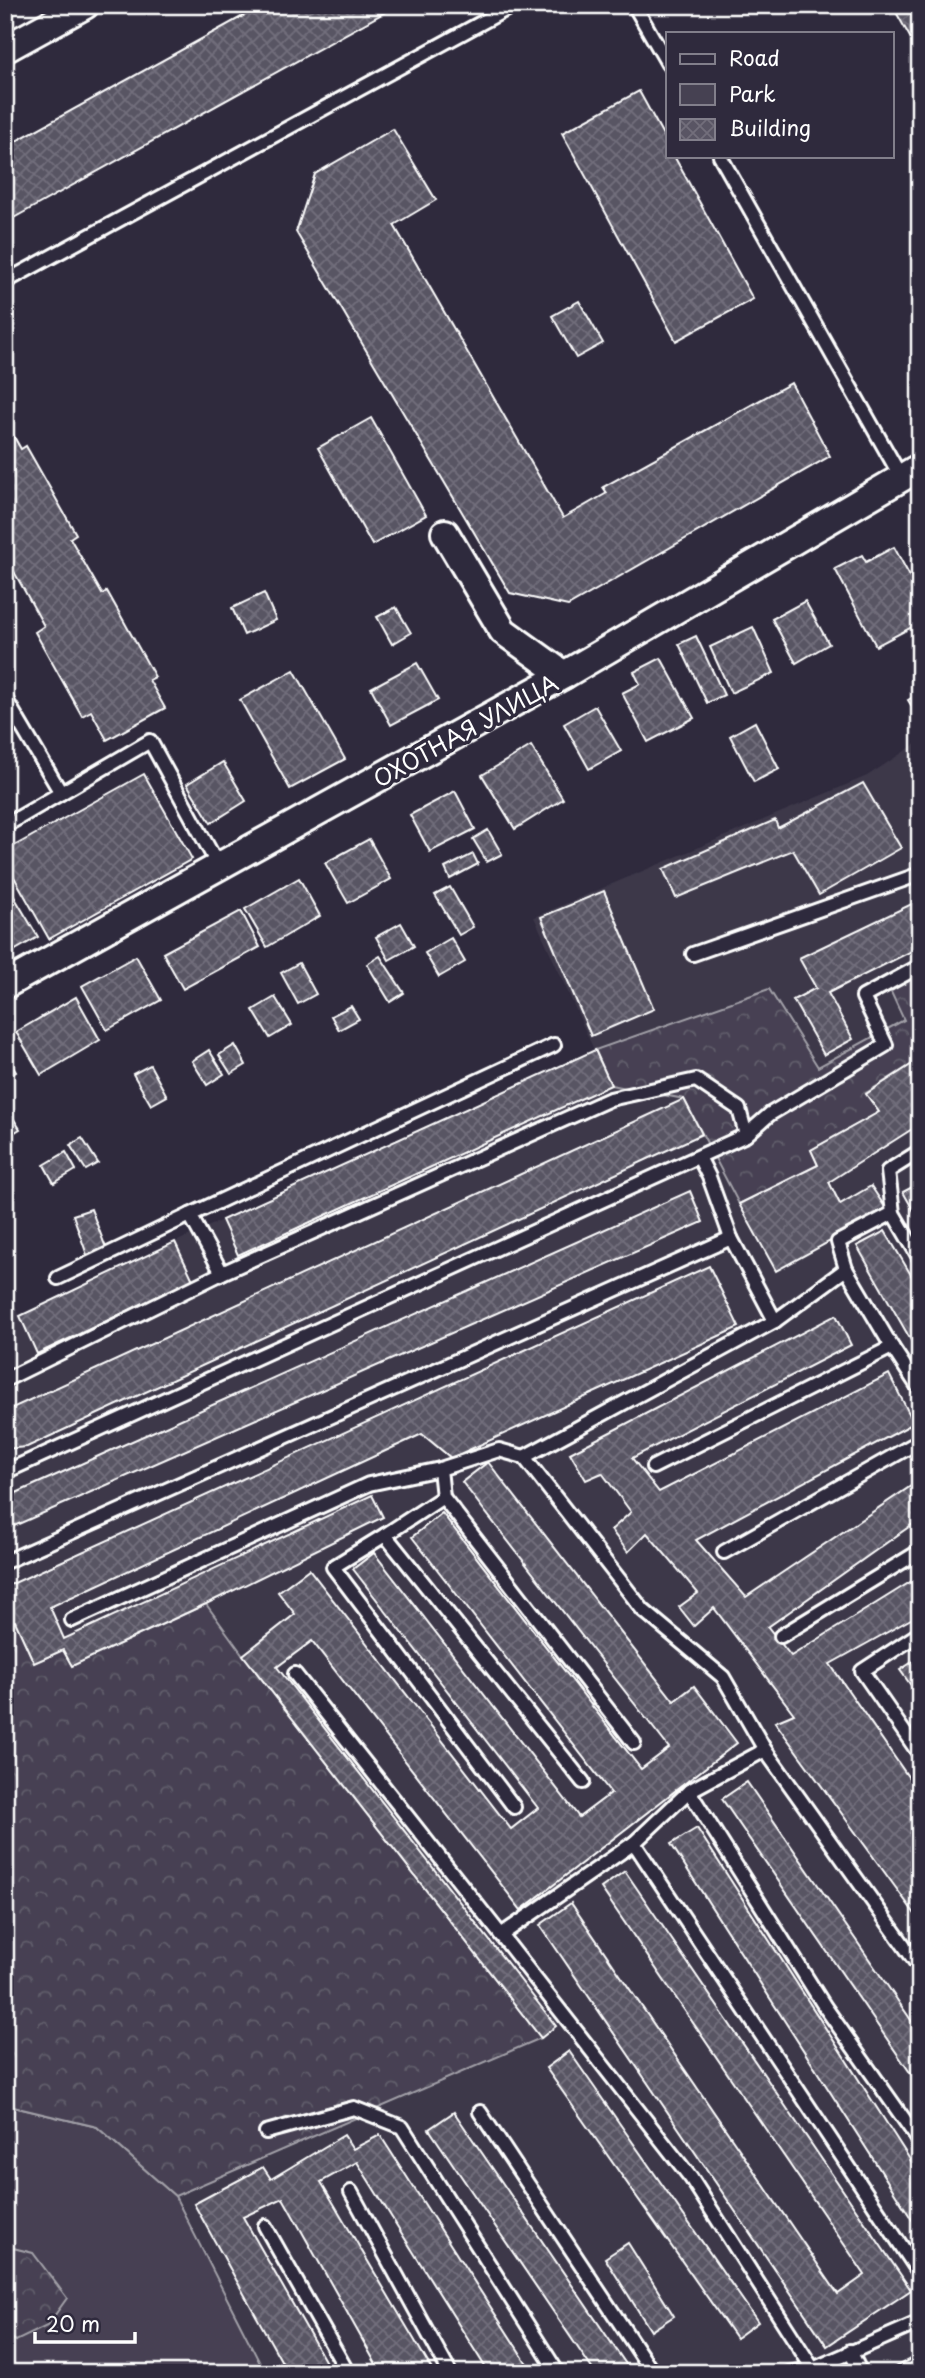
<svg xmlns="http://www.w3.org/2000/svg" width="925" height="2378" font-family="'Playpen Sans',sans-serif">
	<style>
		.built { fill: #3c3749 }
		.green { fill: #464152; stroke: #a2a0a8; stroke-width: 2 }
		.forest { fill: url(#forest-crowns); stroke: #a2a0a8; stroke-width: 2 }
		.building { fill: url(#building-cross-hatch); stroke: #fff; stroke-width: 2 }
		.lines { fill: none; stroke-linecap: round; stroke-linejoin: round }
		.service-casing { stroke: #fff; stroke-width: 18 }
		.minor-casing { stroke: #fff; stroke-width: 32 }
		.service { stroke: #2f2a3d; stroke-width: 12 }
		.minor { stroke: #2f2a3d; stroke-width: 26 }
		.labels { text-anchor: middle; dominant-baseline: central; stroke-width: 7; stroke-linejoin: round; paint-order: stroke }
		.street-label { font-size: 23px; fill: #fff; stroke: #2f2a3d }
	</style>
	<defs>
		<pattern id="forest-crowns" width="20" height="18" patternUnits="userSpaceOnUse" patternTransform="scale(1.75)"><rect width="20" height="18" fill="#464152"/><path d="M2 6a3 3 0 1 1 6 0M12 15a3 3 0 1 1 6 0" fill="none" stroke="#625e6c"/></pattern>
		<pattern id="building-cross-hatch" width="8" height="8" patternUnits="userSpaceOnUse" patternTransform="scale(1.75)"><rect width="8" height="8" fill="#595564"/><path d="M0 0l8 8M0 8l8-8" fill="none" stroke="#726e7b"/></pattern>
	</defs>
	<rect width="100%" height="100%" fill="#2f2a3d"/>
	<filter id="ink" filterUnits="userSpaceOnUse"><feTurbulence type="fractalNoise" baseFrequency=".0143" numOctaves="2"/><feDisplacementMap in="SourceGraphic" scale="14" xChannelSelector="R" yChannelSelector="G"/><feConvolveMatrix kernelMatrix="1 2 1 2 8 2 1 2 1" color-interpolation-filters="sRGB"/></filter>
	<g filter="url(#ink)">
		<polygon class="built" points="920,741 920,973 890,990 904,1020 818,1067 611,1085 684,1099 702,1134 818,1164 811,1150 866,1094 920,1059 920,2373 265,2373 175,2196 540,2038 243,1655 206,1604 72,1666 34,1663 15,1621 5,1622 5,1292 8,1290 20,1316 222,1220 594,1050 534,917 867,776"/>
		<polygon class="green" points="5,2105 97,2127 175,2196 265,2373 5,2373 5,2335 16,2341 33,2254 5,2246"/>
		<g class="forest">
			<polygon points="920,973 920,1059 866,1093 879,1112 811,1150 818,1165 739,1204 684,1099 611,1085 595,1050 769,989 818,1067 904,1020 890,990"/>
			<polygon points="206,1604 243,1655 541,2038 175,2196 97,2127 5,2105 5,1622 15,1621 34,1663 63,1650 72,1666"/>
			<polygon points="5,2246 33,2253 67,2298 47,2326 16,2341 5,2335"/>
		</g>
		<g class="building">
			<polygon points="263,5 398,5 10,220 5,211 5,147"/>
			<polygon points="892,5 920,5 920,55"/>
			<polygon points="639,91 668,144 668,156 674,156 753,299 676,341 562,133"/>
			<polygon points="393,129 436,200 394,225 563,518 607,493 603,487 791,383 830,456 568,606 510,593 296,232 315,174"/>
			<polygon points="579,301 603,343 576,358 552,316"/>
			<polygon points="371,418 426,515 372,545 318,448"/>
			<polygon points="5,421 21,449 26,446 76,534 70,538 102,594 107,591 155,677 149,680 165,708 107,740 91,711 82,716 35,632 44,626 12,568 5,572"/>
			<polygon points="894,547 920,595 920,623 876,646 835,569 862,555 866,562"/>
			<polygon points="264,593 276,620 244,635 232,608"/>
			<polygon points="805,601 829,644 796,663 772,619"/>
			<polygon points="396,607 411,633 392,644 377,617"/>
			<polygon points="753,627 774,673 731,693 710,647"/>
			<polygon points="696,636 724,695 707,703 679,644"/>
			<polygon points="661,658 694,718 648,742 622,693 640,684 634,672"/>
			<polygon points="417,663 438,700 391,725 371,688"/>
			<polygon points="294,670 345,759 290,789 240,700"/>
			<polygon points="920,693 920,719 908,700"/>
			<polygon points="595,706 621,751 589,769 564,724"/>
			<polygon points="755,722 779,769 754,782 730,736"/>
			<polygon points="531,746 563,799 515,829 482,775"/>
			<polygon points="223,762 246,801 211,823 187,784"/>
			<polygon points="144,774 192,859 49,939 5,861 5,851"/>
			<polygon points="863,783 901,848 819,895 793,850 676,898 663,869 775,820 778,828"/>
			<polygon points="455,791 475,829 430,852 410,815"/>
			<polygon points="488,830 502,854 487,862 473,839"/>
			<polygon points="369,839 391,879 348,903 325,863"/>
			<polygon points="473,854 478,864 450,879 445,868"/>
			<polygon points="299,878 320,916 267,947 245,909"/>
			<polygon points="6,883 38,937 12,952 5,940"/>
			<polygon points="450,887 473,927 459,935 435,895"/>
			<polygon points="604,891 654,1009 591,1036 541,917"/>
			<polygon points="920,900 920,947 828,993 853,1039 824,1055 793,1000 816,988 799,958"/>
			<polygon points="241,911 260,947 183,989 163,953"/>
			<polygon points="401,923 414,946 389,960 376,937"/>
			<polygon points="451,938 465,962 439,977 425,953"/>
			<polygon points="136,956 161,1000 107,1030 82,986"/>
			<polygon points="380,956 404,993 390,1002 367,964"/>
			<polygon points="299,963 316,994 298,1004 281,973"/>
			<polygon points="76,997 100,1040 41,1075 16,1032"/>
			<polygon points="275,997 292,1025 270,1038 253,1010"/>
			<polygon points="351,1006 359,1019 339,1030 331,1016"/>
			<polygon points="235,1045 246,1065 231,1074 219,1055"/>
			<polygon points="209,1050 224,1074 207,1085 192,1061"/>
			<polygon points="595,1050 611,1085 238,1255 222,1220"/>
			<polygon points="5,1054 16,1072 5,1079"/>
			<polygon points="920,1059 920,1124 829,1182 840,1204 871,1186 887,1210 776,1271 739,1204 818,1165 811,1150 879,1112 866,1094"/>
			<polygon points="150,1065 167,1096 151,1105 133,1074"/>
			<polygon points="684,1099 702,1134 27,1447 5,1449 5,1404 8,1410"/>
			<polygon points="5,1105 20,1129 5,1138"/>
			<polygon points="82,1138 98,1163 86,1170 70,1145"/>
			<polygon points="66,1152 76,1170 54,1183 44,1165"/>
			<polygon points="920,1183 920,1222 903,1192"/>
			<polygon points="690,1191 703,1222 5,1530 5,1498"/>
			<polygon points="91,1209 106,1248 87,1255 73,1215"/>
			<polygon points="885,1231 920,1290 920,1356 857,1246"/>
			<polygon points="175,1242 193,1280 37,1354 20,1316"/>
			<polygon points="709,1266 739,1327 451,1458 422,1434 50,1607 64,1639 372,1495 383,1517 206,1604 72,1666 63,1650 34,1663 15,1621 5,1622 5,1585 12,1584"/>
			<polygon points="836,1315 851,1345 632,1458 659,1492 889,1374 914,1423 696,1540 746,1597 920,1480 920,1519 768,1627 791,1656 920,1576 920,1614 830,1664 920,1794 920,1921 775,1722 794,1714 714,1608 694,1626 679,1607 698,1593 647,1533 628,1552 611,1530 631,1512 602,1473 586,1480 570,1453"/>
			<polygon points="488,1462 674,1701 694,1686 737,1743 521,1910 312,1641 277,1667 556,2026 541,2038 243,1655 295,1614 278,1592 309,1569 511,1829 538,1808 353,1569 374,1553 579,1817 611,1793 412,1537 442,1513 641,1769 669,1748 462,1482"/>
			<polygon points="920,1657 920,1698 900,1670"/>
			<polygon points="747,1782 920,2033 920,2087 722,1799"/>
			<polygon points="697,1828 920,2175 920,2232 671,1844"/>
			<polygon points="625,1871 911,2290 827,2346 540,1925 571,1903 838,2294 865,2275 601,1888"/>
			<polygon points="569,2051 758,2322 736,2338 546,2068"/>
			<polygon points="454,2112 632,2373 595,2373 429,2129"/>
			<polygon points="344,2135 353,2149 380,2135 533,2373 489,2373 357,2162 321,2182 434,2373 381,2373 283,2198 243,2217 332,2373 288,2373 194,2204 263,2167 271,2179"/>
			<polygon points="628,2243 674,2316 651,2331 605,2258"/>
			<polygon points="920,2354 920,2373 896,2373 893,2368"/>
		</g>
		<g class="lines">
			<g class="service-casing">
				<g id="service">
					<polyline points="634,5 668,64"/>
					<polyline points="720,156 901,477"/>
					<polyline points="5,275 12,278 514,5"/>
					<polyline points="5,698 61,793"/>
					<polyline points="5,823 8,824 150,741 219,867"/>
					<polyline points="693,954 920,874"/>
					<polyline points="920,1151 888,1171 893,1213 920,1259"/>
					<polyline points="699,1157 709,1177 731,1238 775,1321"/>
					<polyline points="190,1215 554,1045"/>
					<polyline points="846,1269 838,1242 893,1213"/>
					<polyline points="58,1278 190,1215 222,1273"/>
					<polyline points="5,1380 222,1273 610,1099 696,1080 739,1109 746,1135"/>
					<polyline points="920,1390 892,1347 846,1269 775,1321 524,1457 643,1610 723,1677 765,1750 920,1968"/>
					<polyline points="653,1467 892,1347"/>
					<polyline points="5,1472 746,1135 770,1114 886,1045 863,997 920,966"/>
					<polyline points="443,1497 440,1469 499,1450 524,1457"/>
					<polyline points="385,1535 443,1497 634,1743"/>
					<polyline points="724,1552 920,1441"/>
					<polyline points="5,1562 731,1238"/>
					<polyline points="72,1620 369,1484 440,1469"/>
					<polyline points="920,1633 862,1671 920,1755"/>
					<polyline points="781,1636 920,1551"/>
					<polyline points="295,1674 501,1935 634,1843"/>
					<polyline points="765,1750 689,1791 634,1843 920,2274"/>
					<polyline points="689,1791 825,2007 920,2142"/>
					<polyline points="514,1807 333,1567 385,1535 583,1782"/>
					<polyline points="501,1935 691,2178 813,2369 920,2322"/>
					<polyline points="480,2112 653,2373"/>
					<polyline points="266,2132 354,2108 402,2127 558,2373"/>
					<polyline points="351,2192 450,2373"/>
					<polyline points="265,2226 348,2373"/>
					<polyline points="850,2351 861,2373"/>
					<polyline points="789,2373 813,2369"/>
				</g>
			</g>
			<g class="minor-casing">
				<g id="minor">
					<polyline points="5,49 85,5"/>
					<polyline points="445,533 503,631 564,675"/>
					<polyline points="5,985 564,675 920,467"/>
				</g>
			</g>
			<use href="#service" class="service"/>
			<use href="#minor" class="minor"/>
		</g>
	</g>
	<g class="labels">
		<g class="street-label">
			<text transform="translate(465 730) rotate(-29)">ОХОТНАЯ УЛИЦА</text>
		</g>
	</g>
	<rect width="925" height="2378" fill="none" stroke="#2f2a3d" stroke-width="28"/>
	<rect x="14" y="14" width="897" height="2350" fill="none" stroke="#fff" stroke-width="2.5" filter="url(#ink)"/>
	<rect x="666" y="32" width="228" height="126" fill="#2f2a3d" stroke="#827f8b" stroke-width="2"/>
	<rect x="680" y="54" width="35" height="10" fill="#2f2a3d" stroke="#827f8b" stroke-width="2"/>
	<text x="729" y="66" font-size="21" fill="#ffffff">Road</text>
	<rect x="680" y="84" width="35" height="21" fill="#464152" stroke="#827f8b" stroke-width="2"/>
	<text x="729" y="102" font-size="21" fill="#ffffff">Park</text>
	<rect x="680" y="119" width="35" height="21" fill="url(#building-cross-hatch)" stroke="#827f8b" stroke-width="2"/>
	<text x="729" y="136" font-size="21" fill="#ffffff">Building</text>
	<path d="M35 2332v10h100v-10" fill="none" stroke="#ffffff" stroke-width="3.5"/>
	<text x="46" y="2332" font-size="21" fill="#ffffff" stroke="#2f2a3d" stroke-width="5" paint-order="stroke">20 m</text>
</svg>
